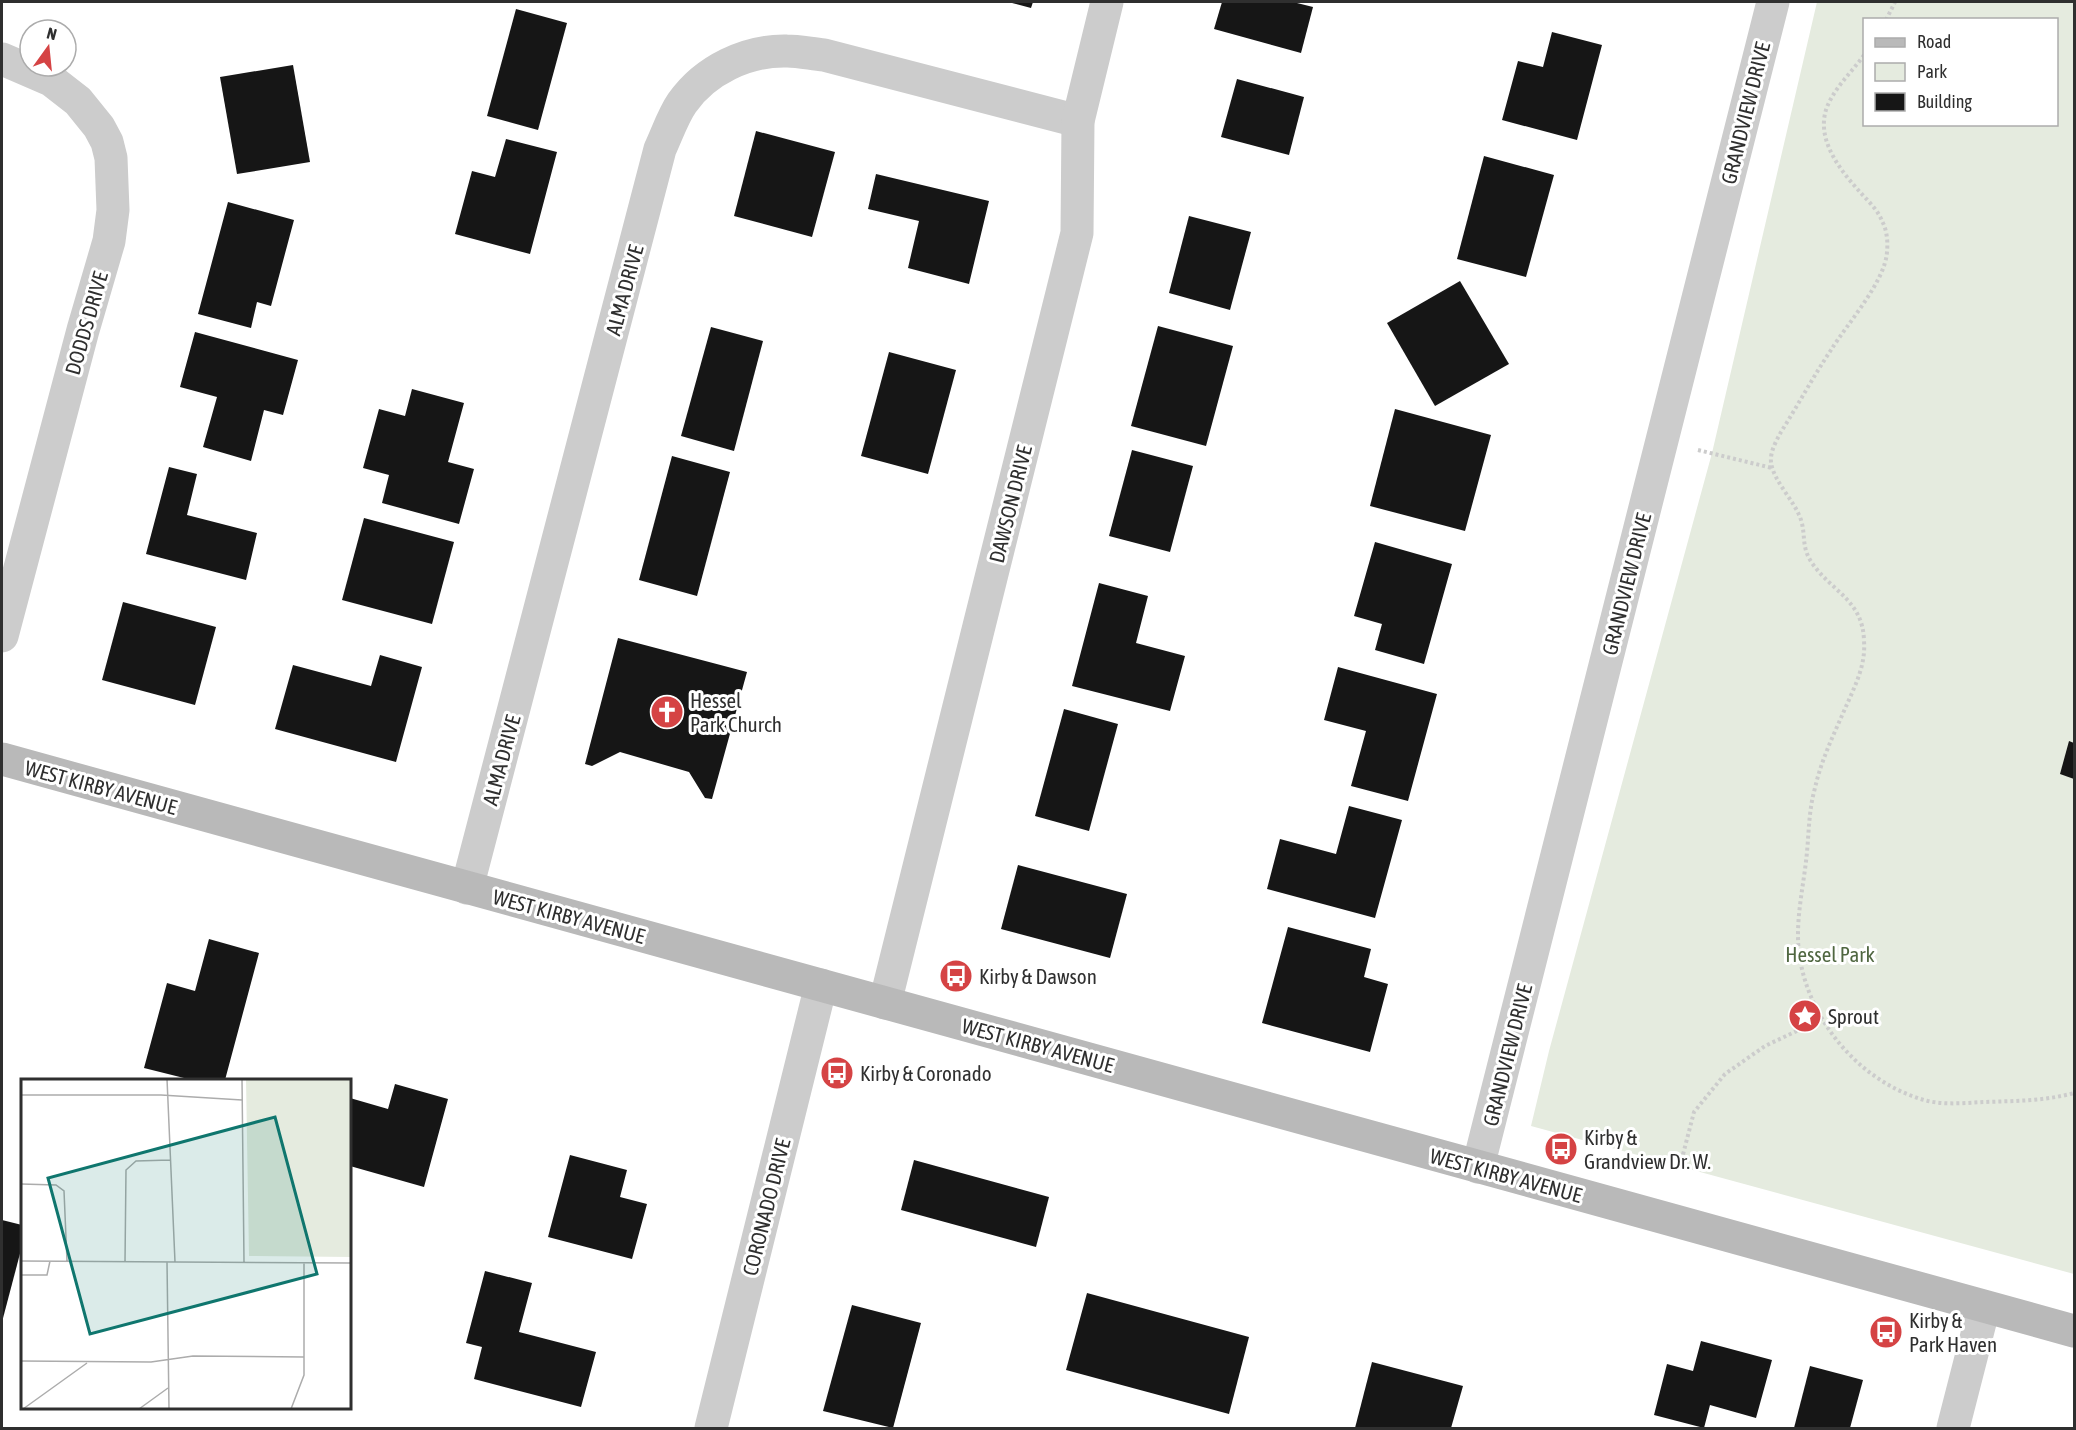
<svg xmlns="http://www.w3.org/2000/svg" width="2076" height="1430" font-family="'Asap Condensed',sans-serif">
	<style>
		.green { fill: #e5ebdf; fill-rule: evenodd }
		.building { fill: #161616 }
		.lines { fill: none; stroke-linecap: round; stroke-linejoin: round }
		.path { stroke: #ccc; stroke-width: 4; stroke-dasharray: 3 3; stroke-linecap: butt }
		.street { stroke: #ccc; stroke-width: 33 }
		.secondary { stroke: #b9b9b9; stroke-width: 33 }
		.labels { text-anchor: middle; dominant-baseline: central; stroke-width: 6; stroke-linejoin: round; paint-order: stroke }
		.street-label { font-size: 21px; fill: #2f2f2f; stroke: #fff }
		.poi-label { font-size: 21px; fill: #2f2f2f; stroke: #fff; text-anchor: start }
		.park-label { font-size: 21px; fill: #506741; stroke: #fff }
		.inset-road { fill: none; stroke: #acacac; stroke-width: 1.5 }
		.view { fill: #0f766e; fill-opacity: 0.15; stroke: #0f766e; stroke-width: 3 }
		.inset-edge { fill: none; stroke: #2f2f2f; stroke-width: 3 }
	</style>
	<rect width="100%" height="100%" fill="#fff"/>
	<path class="green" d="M1817 2H2074V1274L1531 1126 1549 1051 1712 453ZM1864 20H2056V124H1864Z"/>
	<g class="building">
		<polygon points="1008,2 1033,2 1031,8"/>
		<polygon points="1222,2 1293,2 1313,7 1301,53 1214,29"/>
		<polygon points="516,9 567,23 538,130 487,116"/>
		<polygon points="1552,32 1602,45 1577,140 1502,120 1518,61 1543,67"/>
		<polygon points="293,65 310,162 237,174 220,77"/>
		<polygon points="1237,79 1304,97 1289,155 1221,137"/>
		<polygon points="756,131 835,152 812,237 734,216"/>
		<polygon points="506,139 557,152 530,254 455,234 472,171 495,177"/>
		<polygon points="1484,156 1554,175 1526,277 1457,259"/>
		<polygon points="876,174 989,201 969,284 908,268 919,221 868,209"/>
		<polygon points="228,202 294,220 271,306 257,302 251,328 198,314"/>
		<polygon points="1189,216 1251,232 1230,310 1169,293"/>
		<polygon points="1460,281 1509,364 1435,406 1387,323"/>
		<polygon points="1158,326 1233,346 1206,446 1131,426"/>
		<polygon points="711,327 763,341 734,451 681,436"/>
		<polygon points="195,332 298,360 283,415 264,410 251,461 203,447 217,397 180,387"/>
		<polygon points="889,352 956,370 928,474 861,456"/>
		<polygon points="412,389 464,403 448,462 474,469 459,524 382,503 389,475 363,468 379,409 405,416"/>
		<polygon points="1395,409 1491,435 1465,531 1370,506"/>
		<polygon points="1132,450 1193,466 1170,552 1109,536"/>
		<polygon points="672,456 730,472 697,596 639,580"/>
		<polygon points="169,467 197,474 187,515 257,533 246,580 146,554"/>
		<polygon points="364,518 454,542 432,624 342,600"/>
		<polygon points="1375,542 1452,564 1424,664 1375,650 1382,624 1354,616"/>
		<polygon points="1099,583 1148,596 1136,643 1185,656 1170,711 1072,686"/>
		<polygon points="123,602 216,627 195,705 102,680"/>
		<polygon points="618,638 747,672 712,799 705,798 689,772 620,752 592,766 585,764"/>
		<polygon points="380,655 422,667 396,762 275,729 293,665 371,686"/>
		<polygon points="1338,667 1437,694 1408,801 1351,786 1366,731 1324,720"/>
		<polygon points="1064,709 1118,724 1089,831 1035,816"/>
		<polygon points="2069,741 2074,743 2074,779 2060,774"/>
		<polygon points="1349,806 1402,820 1375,918 1267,889 1280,839 1336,854"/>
		<polygon points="1018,865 1127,894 1110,958 1001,929"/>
		<polygon points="1288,927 1371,949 1364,977 1388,984 1370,1052 1262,1023"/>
		<polygon points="209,939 259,953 225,1080 192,1080 144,1068 167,983 195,991"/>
		<polygon points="395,1084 448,1099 424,1187 350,1166 350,1098 388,1109"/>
		<polygon points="570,1155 627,1170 620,1197 647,1204 632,1259 548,1237"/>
		<polygon points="914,1160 1049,1197 1036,1247 901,1210"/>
		<polygon points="2,1220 22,1225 22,1246 2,1322"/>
		<polygon points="485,1271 532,1283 519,1332 596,1352 581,1407 474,1379 482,1347 466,1343"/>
		<polygon points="1087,1293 1249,1337 1229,1414 1066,1370"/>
		<polygon points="852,1305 921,1323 893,1428 823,1411"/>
		<polygon points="1701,1341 1772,1360 1756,1418 1710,1405 1704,1428 1654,1415 1667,1364 1693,1371"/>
		<polygon points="1372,1362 1463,1386 1451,1428 1355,1428"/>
		<polygon points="1810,1366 1863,1380 1850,1428 1794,1428"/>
	</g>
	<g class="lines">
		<g class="path">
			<polyline points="1886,20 1895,2"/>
			<path d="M1864 55C1852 72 1835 87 1827 107 1815 139 1840 170 1860 192 1868 201 1878 210 1882 221 1887 230 1888 242 1887 252 1885 282 1847 324 1831 350 1813 377 1798 405 1781 432 1776 441 1770 452 1771 462 1773 481 1795 501 1801 520 1806 536 1801 547 1812 563 1832 592 1863 600 1864 641 1866 666 1854 688 1844 711 1833 736 1821 761 1815 788 1809 809 1809 830 1807 852 1804 885 1795 919 1799 953 1808 1021 1861 1084 1928 1101 1946 1105 1965 1103 1983 1102 2014 1101 2045 1101 2074 1093"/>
			<polyline points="1698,450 1772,468"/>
			<polyline points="1680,1166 1694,1112 1725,1074 1765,1046 1822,1019"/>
		</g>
		<g class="street">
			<polyline points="2,59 51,80 78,101 99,127 107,142 111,158 113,210 109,241 83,330 2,636"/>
			<path d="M467 888 660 149C667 134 673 116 682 103 705 70 747 50 787 51 799 51 812 54 824 55L1078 121"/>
			<polyline points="885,1003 1077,233 1078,121 1107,2"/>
			<polyline points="1478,1167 1773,2"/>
			<polyline points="711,1428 821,985"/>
			<polyline points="1953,1428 1984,1307"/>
		</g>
		<polyline class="secondary" points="2,759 2074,1331"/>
	</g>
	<defs>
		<g id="church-disc" transform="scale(1.725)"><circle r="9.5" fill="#d54344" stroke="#fff"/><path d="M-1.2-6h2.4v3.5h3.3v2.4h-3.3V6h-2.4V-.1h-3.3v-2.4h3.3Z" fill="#fff"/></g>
		<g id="bus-disc" transform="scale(1.725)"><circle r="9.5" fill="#d54344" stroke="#fff"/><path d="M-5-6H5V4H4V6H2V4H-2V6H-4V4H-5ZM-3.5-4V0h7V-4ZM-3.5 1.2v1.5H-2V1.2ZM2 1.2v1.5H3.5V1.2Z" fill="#fff"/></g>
		<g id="sight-disc" transform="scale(1.725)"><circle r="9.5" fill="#d54344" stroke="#fff"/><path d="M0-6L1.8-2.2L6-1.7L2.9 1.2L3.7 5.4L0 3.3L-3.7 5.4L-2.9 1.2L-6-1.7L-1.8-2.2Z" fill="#fff"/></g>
	</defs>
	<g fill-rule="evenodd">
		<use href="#church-disc" x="667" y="712"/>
		<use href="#bus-disc" x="956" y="976"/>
		<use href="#sight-disc" x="1805" y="1016"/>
		<use href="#bus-disc" x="837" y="1073"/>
		<use href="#bus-disc" x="1561" y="1149"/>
		<use href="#bus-disc" x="1886" y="1332"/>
	</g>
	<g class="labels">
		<g class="street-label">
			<text transform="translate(1745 113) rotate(-76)">GRANDVIEW DRIVE</text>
			<text transform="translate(624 290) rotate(-75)">ALMA DRIVE</text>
			<text transform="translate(86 323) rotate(-74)">DODDS DRIVE</text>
			<text transform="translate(1010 504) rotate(-76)">DAWSON DRIVE</text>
			<text transform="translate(1626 584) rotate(-76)">GRANDVIEW DRIVE</text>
			<text transform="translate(501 760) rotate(-75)">ALMA DRIVE</text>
			<text transform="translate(101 787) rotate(15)">WEST KIRBY AVENUE</text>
			<text transform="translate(569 916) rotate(15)">WEST KIRBY AVENUE</text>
			<text transform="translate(1038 1045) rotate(15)">WEST KIRBY AVENUE</text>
			<text transform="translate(1507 1055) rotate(-76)">GRANDVIEW DRIVE</text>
			<text transform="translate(1506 1175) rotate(15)">WEST KIRBY AVENUE</text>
			<text transform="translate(766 1207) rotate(-76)">CORONADO DRIVE</text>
		</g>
		<g class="poi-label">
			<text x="690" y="700">Hessel<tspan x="690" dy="24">Park Church</tspan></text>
			<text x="979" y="976">Kirby &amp; Dawson</text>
			<text x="1828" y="1016">Sprout</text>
			<text x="860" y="1073">Kirby &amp; Coronado</text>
			<text x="1584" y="1137">Kirby &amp;<tspan x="1584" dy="24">Grandview Dr. W.</tspan></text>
			<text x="1909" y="1320">Kirby &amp;<tspan x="1909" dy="24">Park Haven</tspan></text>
		</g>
		<g class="park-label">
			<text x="1830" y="954">Hessel Park</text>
		</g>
	</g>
	<g transform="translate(21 1079)">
		<rect width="330" height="330" fill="#fff"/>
		<path d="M225 0H330V178L228 177Z" fill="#e5ebdf"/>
		<path class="inset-road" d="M146 0 154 183M221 0 223 183M0 16H140L221 21M0 105 35 106 43 112 46 182M0 182 330 184M104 183 105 91 115 82 149 81M146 183 148 330M0 196H26L29 182M0 282 130 283 172 277 283 278M2 330 66 284M118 330 147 309M270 330 283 296V184"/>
		<path class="view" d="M254 38 296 195 69 255 27 99Z"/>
		<rect width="330" height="330" class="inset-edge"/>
	</g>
	<rect width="2076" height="1430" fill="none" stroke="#2f2f2f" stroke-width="6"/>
	<rect x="1863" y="18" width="195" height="108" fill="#ffffff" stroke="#acacac" stroke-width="1.5"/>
	<rect x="1875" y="38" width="30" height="9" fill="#b9b9b9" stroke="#acacac" stroke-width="1.5"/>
	<text x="1917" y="48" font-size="18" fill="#2f2f2f">Road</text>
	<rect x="1875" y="63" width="30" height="18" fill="#e5ebdf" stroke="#acacac" stroke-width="1.5"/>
	<text x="1917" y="78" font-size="18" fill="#2f2f2f">Park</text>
	<rect x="1875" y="93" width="30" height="18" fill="#161616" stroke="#acacac" stroke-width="1.5"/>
	<text x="1917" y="108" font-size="18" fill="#2f2f2f">Building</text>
	<g transform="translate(48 48) rotate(15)"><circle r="28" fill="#ffffff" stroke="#acacac" stroke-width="1.5"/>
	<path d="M0-4.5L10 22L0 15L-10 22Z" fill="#d54344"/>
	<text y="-9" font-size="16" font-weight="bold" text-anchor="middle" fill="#2f2f2f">N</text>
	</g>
</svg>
